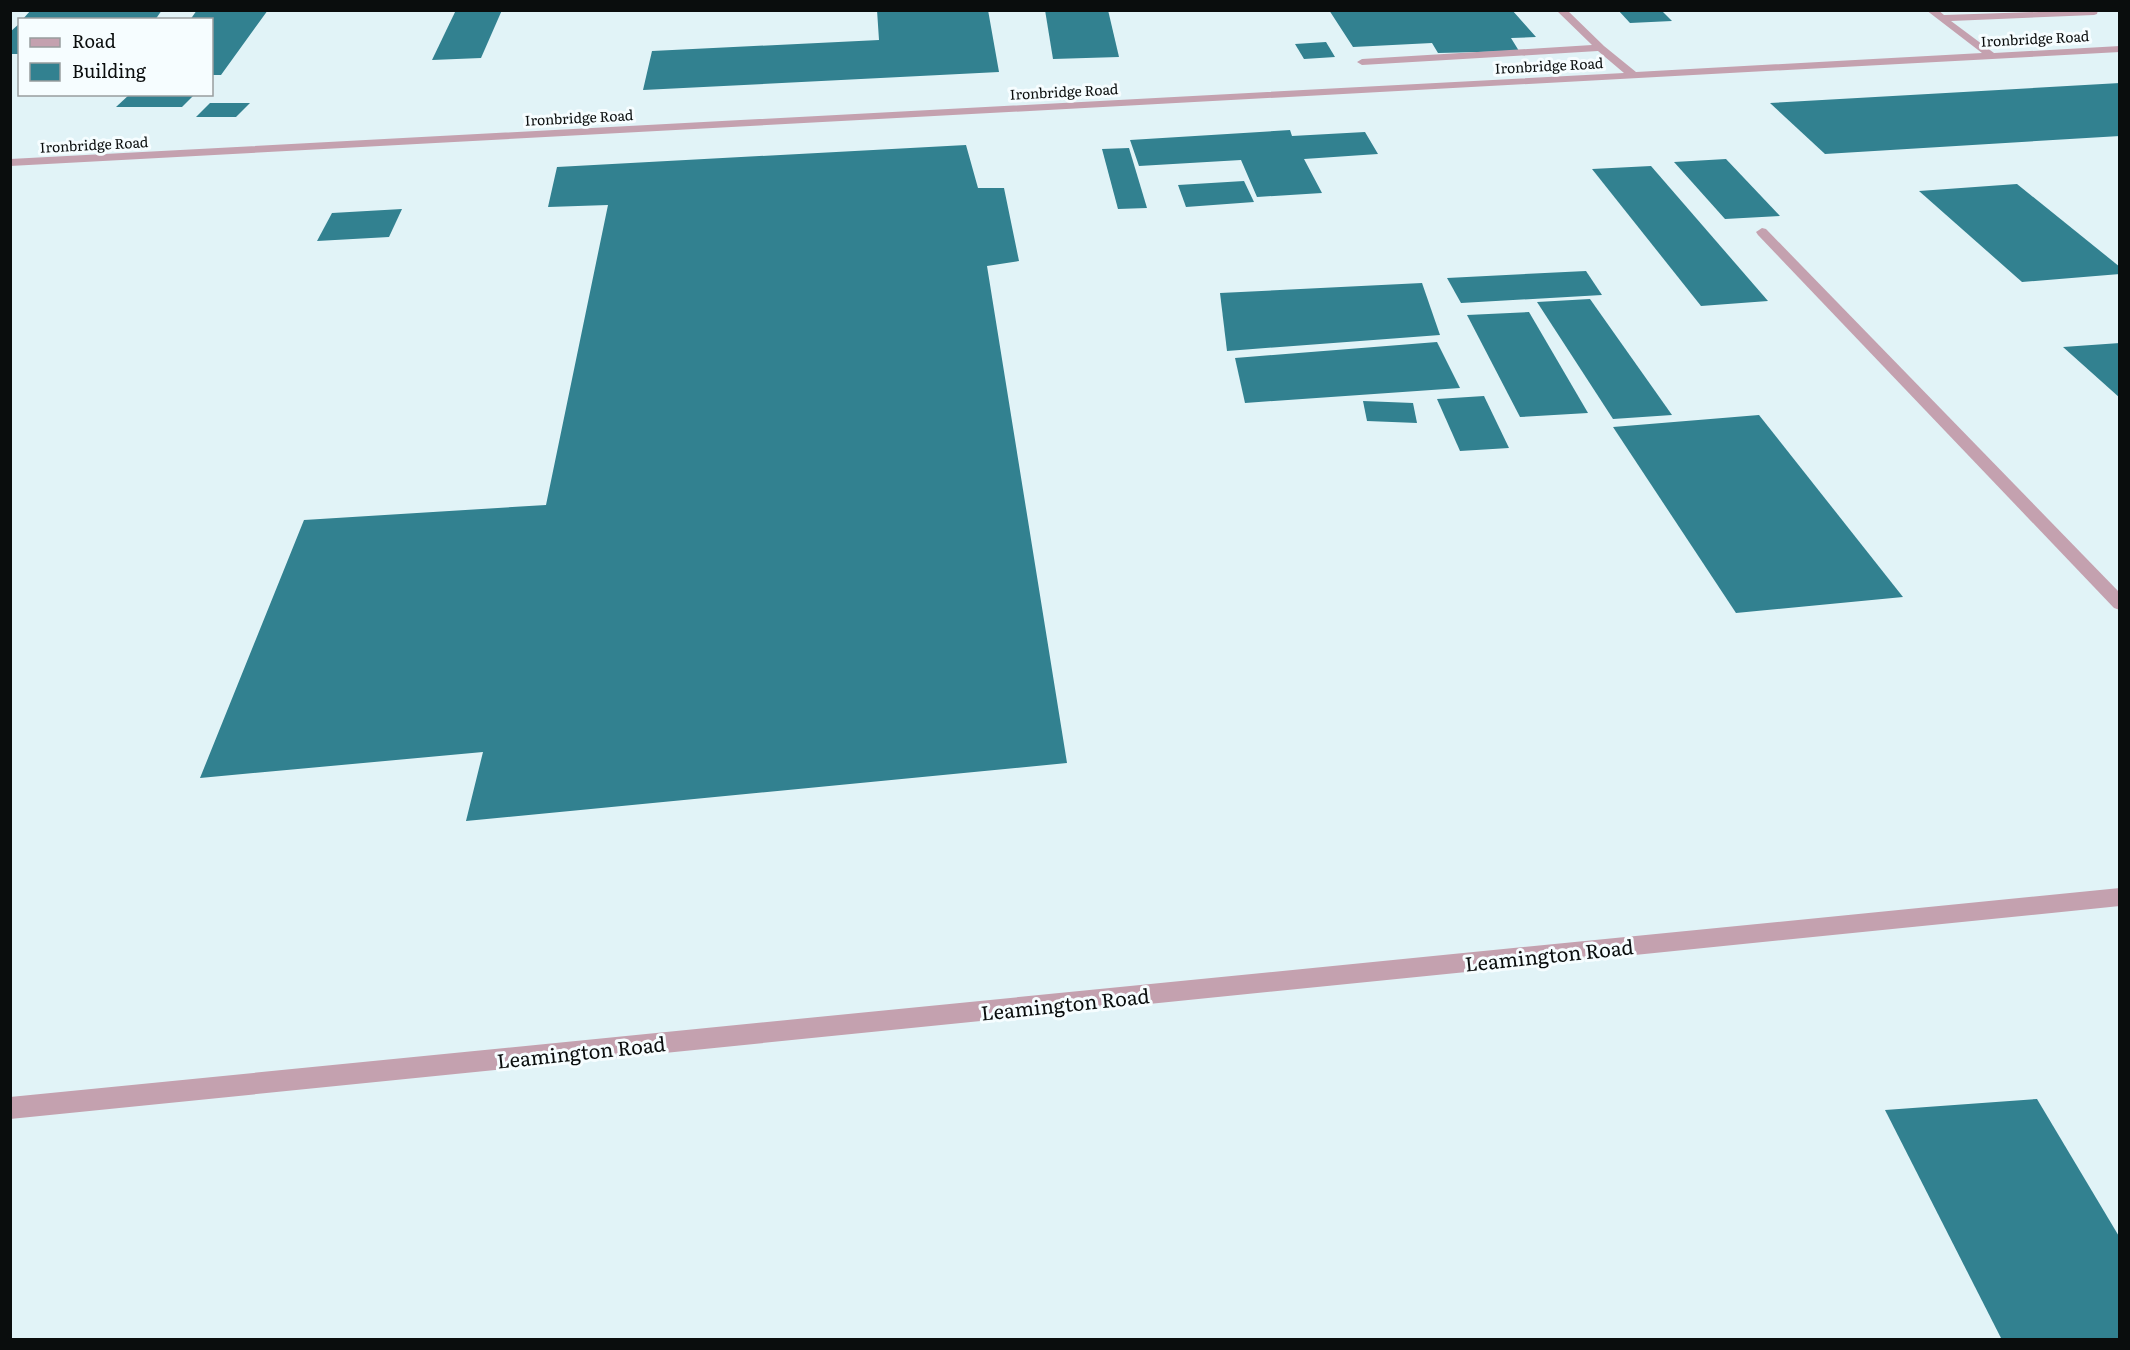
<svg xmlns="http://www.w3.org/2000/svg" width="2130" height="1350" font-family="Literata,serif">
	<style>
		.built { fill: #e1f3f7; fill-rule: evenodd }
		.building { fill: #328190 }
		.lines { fill: none; stroke-linecap: round; stroke-linejoin: round }
		.minor { fill: #c4a1af; fill-rule: evenodd }
		.labels { text-anchor: middle; dominant-baseline: central; stroke-width: 6; stroke-linejoin: round; paint-order: stroke }
		.far-street-label { font-size: 14px; fill: #0a0d0d; stroke: #f6fdff }
		.near-street-label { font-size: 20px; fill: #0a0d0d; stroke: #f6fdff }
	</style>
	<rect width="100%" height="100%" fill="#f6fdff"/>
	<path class="built" d="M11 11H2119V1339H11ZM20 20H212V94H20Z"/>
	<g class="building">
		<polygon points="31,10 162,10 155,20 22,20"/>
		<polygon points="197,10 268,10 221,75 212,75 212,20 190,20"/>
		<polygon points="456,10 502,10 481,58 432,60"/>
		<polygon points="877,10 988,10 999,72 643,90 652,51 879,40"/>
		<polygon points="1045,10 1108,10 1119,57 1053,59"/>
		<polygon points="1329,10 1512,10 1536,37 1511,38 1519,51 1438,53 1432,43 1353,47"/>
		<polygon points="1618,10 1661,10 1672,21 1630,23"/>
		<polygon points="20,23 20,54 10,54 10,32"/>
		<polygon points="1326,42 1335,57 1304,59 1295,44"/>
		<polygon points="2120,83 2120,136 1825,154 1770,103"/>
		<polygon points="130,94 195,94 182,107 116,107"/>
		<polygon points="210,103 250,103 236,117 196,117"/>
		<polygon points="1290,130 1292,136 1365,132 1378,154 1304,159 1322,193 1257,197 1241,160 1139,166 1130,140"/>
		<polygon points="966,145 978,188 1004,188 1019,261 987,266 1067,763 466,821 483,752 200,778 304,520 546,505 608,205 548,207 557,167"/>
		<polygon points="1129,148 1147,208 1118,209 1102,149"/>
		<polygon points="1726,159 1780,216 1725,219 1674,162"/>
		<polygon points="1651,166 1768,301 1701,306 1592,169"/>
		<polygon points="1244,181 1254,202 1186,207 1178,185"/>
		<polygon points="2017,184 2120,267 2120,274 2022,282 1919,191"/>
		<polygon points="402,209 389,237 317,241 332,213"/>
		<polygon points="1586,271 1602,295 1461,303 1447,278"/>
		<polygon points="1422,283 1440,335 1227,351 1220,293"/>
		<polygon points="1590,299 1672,415 1613,419 1537,302"/>
		<polygon points="1529,312 1588,413 1520,417 1467,315"/>
		<polygon points="1437,342 1460,388 1245,403 1235,358"/>
		<polygon points="2120,343 2120,398 2063,347"/>
		<polygon points="1484,396 1509,448 1460,451 1437,399"/>
		<polygon points="1363,401 1413,403 1417,423 1367,421"/>
		<polygon points="1759,415 1903,597 1736,613 1613,427"/>
		<polygon points="2037,1099 2120,1238 2120,1340 2002,1340 1885,1110"/>
	</g>
	<g class="lines">
		<g class="minor">
			<polygon points="1556,10 1567,10 1604,46 1636,72 1982,53 1926,10 1938,10 1944,15 2098,10 2097,14 2094,15 1951,21 1994,53 2120,46 2120,52 10,166 10,159 1624,73 1598,51 1362,65 1357,62 1362,59 1592,45"/>
			<polygon points="1762,228 1766,229 2120,593 2120,610 2114,608 1758,235 1756,232"/>
			<polygon points="2120,888 2120,906 10,1119 10,1097"/>
		</g>
	</g>
	<g class="labels">
		<g class="far-street-label">
			<text transform="translate(2035 38) rotate(-3)">Ironbridge Road</text>
			<text transform="translate(1549 65) rotate(-3)">Ironbridge Road</text>
			<text transform="translate(1064 91) rotate(-3)">Ironbridge Road</text>
			<text transform="translate(579 117) rotate(-3)">Ironbridge Road</text>
			<text transform="translate(94 144) rotate(-3)">Ironbridge Road</text>
		</g>
		<g class="near-street-label">
			<text transform="translate(1549 954) rotate(-6)">Leamington Road</text>
			<text transform="translate(1065 1003) rotate(-6)">Leamington Road</text>
			<text transform="translate(581 1051) rotate(-6)">Leamington Road</text>
		</g>
	</g>
	<rect width="2130" height="1350" fill="none" stroke="#0a0d0d" stroke-width="24"/>
	<rect x="18" y="18" width="195" height="78" fill="#f6fdff" stroke="#989d9e" stroke-width="1.5"/>
	<rect x="30" y="38" width="30" height="9" fill="#c4a1af" stroke="#989d9e" stroke-width="1.5"/>
	<text x="72" y="48" font-size="18" fill="#0a0d0d">Road</text>
	<rect x="30" y="63" width="30" height="18" fill="#328190" stroke="#989d9e" stroke-width="1.5"/>
	<text x="72" y="78" font-size="18" fill="#0a0d0d">Building</text>
</svg>
